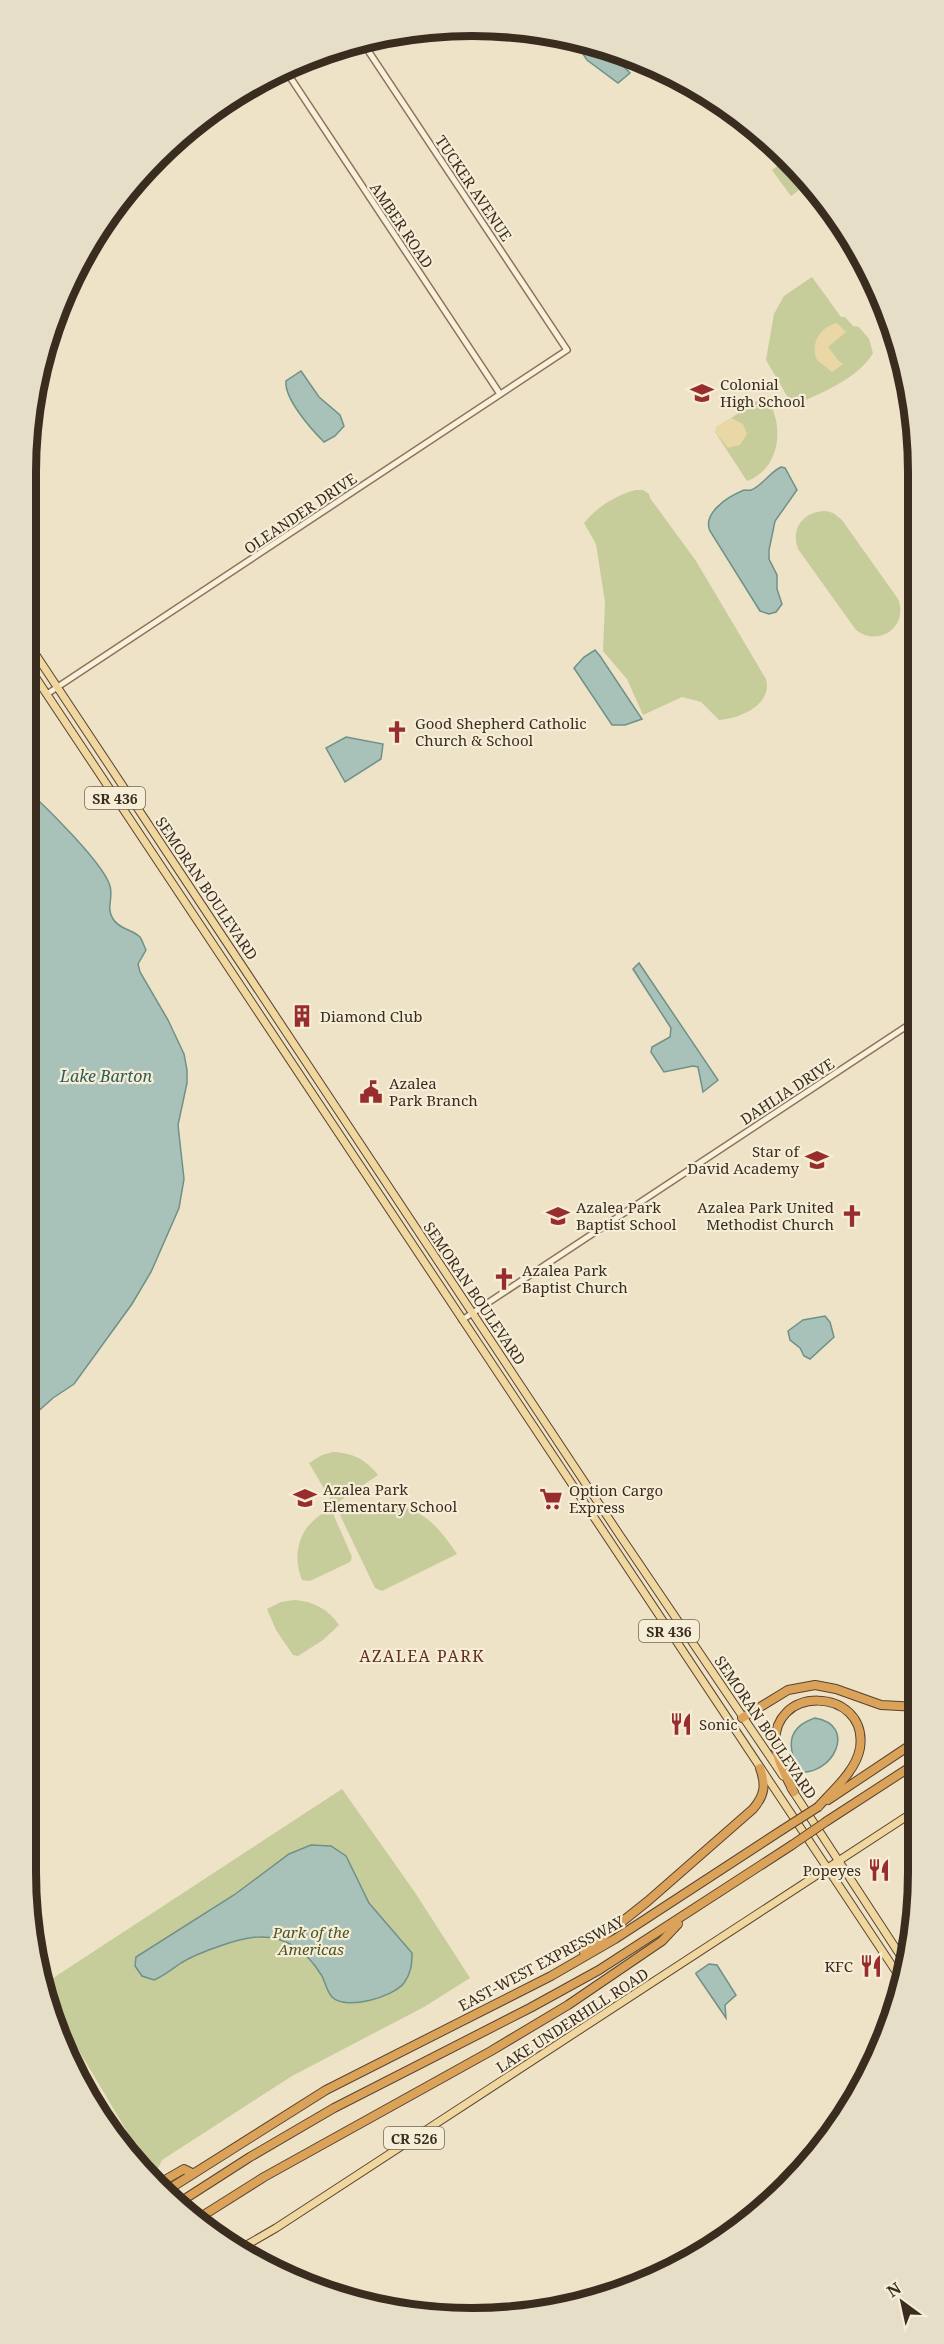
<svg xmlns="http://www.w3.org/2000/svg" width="944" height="2344" font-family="'Noto Serif',serif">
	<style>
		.green { fill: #c7cc9b }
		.sand { fill: #e9d7a5 }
		.water { fill: #a8c2ba; stroke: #6f9188; stroke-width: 1.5 }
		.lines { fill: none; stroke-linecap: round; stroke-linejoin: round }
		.minor-casing { stroke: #8a745c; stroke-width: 8 }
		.major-casing { stroke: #584330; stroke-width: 9 }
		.highway-casing { stroke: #584330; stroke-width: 10 }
		.minor { stroke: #f9f0db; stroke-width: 5 }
		.major { stroke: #f0d7a0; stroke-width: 7 }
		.highway { stroke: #dba25a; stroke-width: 8 }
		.highway-bridge-casing { stroke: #584330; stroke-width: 10; stroke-linecap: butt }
		.highway-bridge { stroke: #dba25a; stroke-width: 8 }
		.labels { text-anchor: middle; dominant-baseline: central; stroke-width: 4.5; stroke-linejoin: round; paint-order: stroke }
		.shield { fill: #f6edd7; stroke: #726757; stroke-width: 1.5 }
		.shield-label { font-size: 14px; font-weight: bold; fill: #3a2d20 }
		.street-label { font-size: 15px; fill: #3a2d20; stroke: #f6edd7 }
		.poi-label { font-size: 15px; fill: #3a2d20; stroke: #f6edd7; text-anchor: start }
		.park-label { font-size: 15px; font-style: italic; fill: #4b5627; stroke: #f6edd7 }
		.water-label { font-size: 16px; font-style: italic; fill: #2f5a57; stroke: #f6edd7 }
		.neighbourhood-label { font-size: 16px; letter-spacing: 1.5px; fill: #662e20; stroke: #f6edd7 }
		.rim { fill: none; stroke: #3a2d20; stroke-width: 8 }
	</style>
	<rect width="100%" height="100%" fill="#eee2c7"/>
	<g class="green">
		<polygon points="787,159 810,182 791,196 772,170"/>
		<path d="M812 277 841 317H845L853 326 859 327 869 339 873 353C857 380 820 393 793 406L766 360 774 314 784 296Z"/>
		<path d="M765 396C785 422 782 468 747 481L715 432 717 427Z"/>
		<path d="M635 490H643L649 494 650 498 696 561 766 679C773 705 739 719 719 720L701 702 682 697 643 715 627 679 603 651 605 602 596 544 584 523C597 507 615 496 635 490Z"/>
		<path d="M826 511 833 513 842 520 898 599C909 626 879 648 856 630L798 549C790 528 804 511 826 511Z"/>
		<path d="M333 1452C354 1453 366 1460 378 1475L335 1504H333L309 1463 322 1455Z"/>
		<path d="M371 1503C417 1505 431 1516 457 1554L382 1591 375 1588 340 1515 347 1510Z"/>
		<path d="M331 1509 352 1557 350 1562 310 1581 302 1580C290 1550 302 1522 331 1509Z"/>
		<path d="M294 1600C313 1601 328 1609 339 1625L323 1640 298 1656 293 1655 276 1630 267 1609 281 1602Z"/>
		<polygon points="342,1789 414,1891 470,1978 424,2007 292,2076 162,2160 154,2177 46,1995 44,1984"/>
	</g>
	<g class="sand">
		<path d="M837 323 846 332 828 347 838 360 843 364 832 372 817 360C810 343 820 327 837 323Z"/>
		<polygon points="731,418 743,424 747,434 740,445 728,448 715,432 717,427"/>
	</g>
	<g class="water">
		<polygon points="573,39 603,46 630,73 618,83 587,60"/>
		<path d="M301 371 319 397 340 415 344 426 335 436 324 442C312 430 284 399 286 381Z"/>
		<path d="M781 467 785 468 797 490 775 521 769 550V559L777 575V589L782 604 776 612 769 614 760 611 710 531C702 514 727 497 742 491 744 489 748 491 751 490 761 487 771 471 781 467Z"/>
		<polygon points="595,650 600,656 642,719 625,725 612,725 574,668 584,657"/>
		<polygon points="346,737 383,744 381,759 345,782 326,748"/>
		<path d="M26 789C46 807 99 859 109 883 115 896 105 907 113 919 120 930 132 929 140 937 142 940 144 946 146 950L138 964 140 972 168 1020 184 1054 187 1070V1083L178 1125 184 1179 179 1208 151 1272 132 1304 74 1384 53 1398 26 1422Z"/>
		<polygon points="639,963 718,1080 703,1092 698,1067 693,1066 664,1072 651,1052 652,1047 670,1037 671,1028 633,969"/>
		<polygon points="825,1316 830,1322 834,1337 810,1359 804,1356 800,1348 790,1340 788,1331 803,1320"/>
		<path d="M815 1718C858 1725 833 1776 799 1772 788 1748 785 1728 815 1718Z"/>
		<path d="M311 1845 331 1846 346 1856 369 1903 412 1953C412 1965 411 1973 404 1983 393 1997 346 2011 332 1997 327 1992 325 1982 322 1976 308 1953 288 1936 259 1937 241 1937 197 1953 181 1963 172 1969 164 1976 154 1980L142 1976 135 1966 136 1957 234 1895 289 1854Z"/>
		<polygon points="709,1964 717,1965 736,1995 725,2005 726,2018 696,1974 696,1973"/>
	</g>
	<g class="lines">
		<g class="minor-casing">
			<g id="minor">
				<polyline points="284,68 500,394"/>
				<polyline points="47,694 567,350 361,40"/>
				<polyline points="462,1320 916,1020"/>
			</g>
		</g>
		<g class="major-casing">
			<g id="major">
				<polyline points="26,640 619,1534 783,1776"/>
				<polyline points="26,663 901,1979"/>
				<polyline points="791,1788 904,1961"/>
				<polyline points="238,2250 276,2228 918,1809"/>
			</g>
		</g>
		<g class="highway-casing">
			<g id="highway">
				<polyline points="742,1718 788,1690 815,1685 836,1689 881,1705 918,1707"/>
				<path d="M794 1792C787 1779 779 1765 776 1750 766 1683 869 1686 860 1748 856 1771 833 1790 818 1807"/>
				<polyline points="828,1800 918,1740"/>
				<polyline points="827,1821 918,1762"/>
				<path d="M584 1952 648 1901 753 1809C765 1795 766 1785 760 1768"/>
				<polyline points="139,2168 141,2167"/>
				<polyline points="158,2184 184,2169 192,2173"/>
				<polyline points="166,2191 326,2090 551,1976 615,1939 782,1830"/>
				<polyline points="180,2202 250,2157 334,2108 530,2008 599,1970 792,1845"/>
				<polyline points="199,2218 264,2177 491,2051 568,2005 662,1941 678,1924"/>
			</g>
		</g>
		<use href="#minor" class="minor"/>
		<use href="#major" class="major"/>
		<use href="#highway" class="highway"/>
		<g class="highway-bridge-casing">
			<g id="highway-bridge">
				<polyline points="782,1830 818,1807"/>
				<polyline points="792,1845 827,1821"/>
			</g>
		</g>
		<use href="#highway-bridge" class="highway-bridge"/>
	</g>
	<defs>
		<g id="school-bare" transform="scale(1.8)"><path d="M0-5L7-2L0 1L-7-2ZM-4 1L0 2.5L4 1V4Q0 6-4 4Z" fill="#982d2e" stroke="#f6edd7" stroke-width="2.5" paint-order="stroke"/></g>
		<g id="church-bare" transform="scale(1.8)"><path d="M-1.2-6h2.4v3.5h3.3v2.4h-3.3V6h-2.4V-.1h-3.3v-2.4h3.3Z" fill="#982d2e" stroke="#f6edd7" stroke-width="2.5" paint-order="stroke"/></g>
		<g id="building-bare" transform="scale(1.8)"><path d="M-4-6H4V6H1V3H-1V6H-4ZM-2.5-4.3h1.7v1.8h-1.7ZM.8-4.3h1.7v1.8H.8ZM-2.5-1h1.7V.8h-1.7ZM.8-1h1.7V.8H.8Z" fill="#982d2e" stroke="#f6edd7" stroke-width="2.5" paint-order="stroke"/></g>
		<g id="civic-bare" transform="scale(1.8)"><path d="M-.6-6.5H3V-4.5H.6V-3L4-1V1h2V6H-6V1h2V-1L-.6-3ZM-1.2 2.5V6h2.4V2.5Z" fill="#982d2e" stroke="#f6edd7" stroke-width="2.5" paint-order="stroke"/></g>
		<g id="supermarket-bare" transform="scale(1.8)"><path d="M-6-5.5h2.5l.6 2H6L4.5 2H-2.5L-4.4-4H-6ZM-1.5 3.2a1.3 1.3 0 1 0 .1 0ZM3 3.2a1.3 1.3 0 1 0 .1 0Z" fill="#982d2e" stroke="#f6edd7" stroke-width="2.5" paint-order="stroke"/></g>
		<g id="restaurant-bare" transform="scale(1.8)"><path d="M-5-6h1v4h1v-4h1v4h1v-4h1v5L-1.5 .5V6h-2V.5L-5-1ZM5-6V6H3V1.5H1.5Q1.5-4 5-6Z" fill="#982d2e" stroke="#f6edd7" stroke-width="2.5" paint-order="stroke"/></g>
	</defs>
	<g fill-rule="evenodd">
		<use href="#school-bare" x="702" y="393"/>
		<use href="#church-bare" x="397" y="732"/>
		<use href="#building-bare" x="302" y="1016"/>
		<use href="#civic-bare" x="371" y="1092"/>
		<use href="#school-bare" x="817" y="1160"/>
		<use href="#school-bare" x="558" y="1216"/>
		<use href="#church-bare" x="852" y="1216"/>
		<use href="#church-bare" x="504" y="1279"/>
		<use href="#school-bare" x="305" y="1498"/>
		<use href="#supermarket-bare" x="551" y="1499"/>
		<use href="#restaurant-bare" x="681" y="1724"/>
		<use href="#restaurant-bare" x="879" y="1870"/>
		<use href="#restaurant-bare" x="871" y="1966"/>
	</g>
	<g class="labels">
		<g class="shield">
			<rect x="85" y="787" width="60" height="22" rx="4.5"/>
			<rect x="639" y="1620" width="60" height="22" rx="4.5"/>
			<rect x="384" y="2127" width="60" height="22" rx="4.5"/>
		</g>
		<g class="shield-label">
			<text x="115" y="798">SR 436</text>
			<text x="669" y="1631">SR 436</text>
			<text x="414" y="2138">CR 526</text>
		</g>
		<g class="street-label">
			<text transform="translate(474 188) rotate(56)">TUCKER AVENUE</text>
			<text transform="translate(402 225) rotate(56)">AMBER ROAD</text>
			<text transform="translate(300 513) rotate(-34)">OLEANDER DRIVE</text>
			<text transform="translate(207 888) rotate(56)">SEMORAN BOULEVARD</text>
			<text transform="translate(787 1091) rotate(-33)">DAHLIA DRIVE</text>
			<text transform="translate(475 1293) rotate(56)">SEMORAN BOULEVARD</text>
			<text transform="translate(766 1727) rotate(56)">SEMORAN BOULEVARD</text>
			<text transform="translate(541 1963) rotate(-28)">EAST-WEST EXPRESSWAY</text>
			<text transform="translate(572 2020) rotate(-33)">LAKE UNDERHILL ROAD</text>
		</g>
		<g class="poi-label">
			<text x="720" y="384">Colonial<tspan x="720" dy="17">High School</tspan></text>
			<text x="415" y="723">Good Shepherd Catholic<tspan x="415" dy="17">Church &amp; School</tspan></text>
			<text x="320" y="1016">Diamond Club</text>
			<text x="389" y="1083">Azalea<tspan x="389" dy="17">Park Branch</tspan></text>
			<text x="799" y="1151" text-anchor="end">Star of<tspan x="799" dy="17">David Academy</tspan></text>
			<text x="576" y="1207">Azalea Park<tspan x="576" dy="17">Baptist School</tspan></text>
			<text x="834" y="1207" text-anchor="end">Azalea Park United<tspan x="834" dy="17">Methodist Church</tspan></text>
			<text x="522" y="1270">Azalea Park<tspan x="522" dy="17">Baptist Church</tspan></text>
			<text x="323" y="1489">Azalea Park<tspan x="323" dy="17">Elementary School</tspan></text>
			<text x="569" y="1490">Option Cargo<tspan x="569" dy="17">Express</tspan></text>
			<text x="699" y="1724">Sonic</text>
			<text x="861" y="1870" text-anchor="end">Popeyes</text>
			<text x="853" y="1966" text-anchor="end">KFC</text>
		</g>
		<g class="park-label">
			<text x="311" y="1932">Park of the<tspan x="311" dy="17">Americas</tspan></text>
		</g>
		<g class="water-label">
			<text x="106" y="1076">Lake Barton</text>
		</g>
		<g class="neighbourhood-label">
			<text x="422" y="1656">AZALEA PARK</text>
		</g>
	</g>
	<path d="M0 0H944V2344H0ZM472 36H472A436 436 0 0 1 908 472V1872A436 436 0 0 1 472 2308H472A436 436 0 0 1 36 1872V472A436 436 0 0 1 472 36Z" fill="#e7dec8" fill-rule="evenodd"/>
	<path class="rim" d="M472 36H472A436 436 0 0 1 908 472V1872A436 436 0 0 1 472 2308H472A436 436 0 0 1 36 1872V472A436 436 0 0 1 472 36Z"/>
	<g transform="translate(902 2302) rotate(327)" stroke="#f6edd7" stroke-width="4.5" paint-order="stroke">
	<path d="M0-4.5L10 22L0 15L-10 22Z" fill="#3a2d20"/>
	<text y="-9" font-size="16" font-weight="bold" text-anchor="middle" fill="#3a2d20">N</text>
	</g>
</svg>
